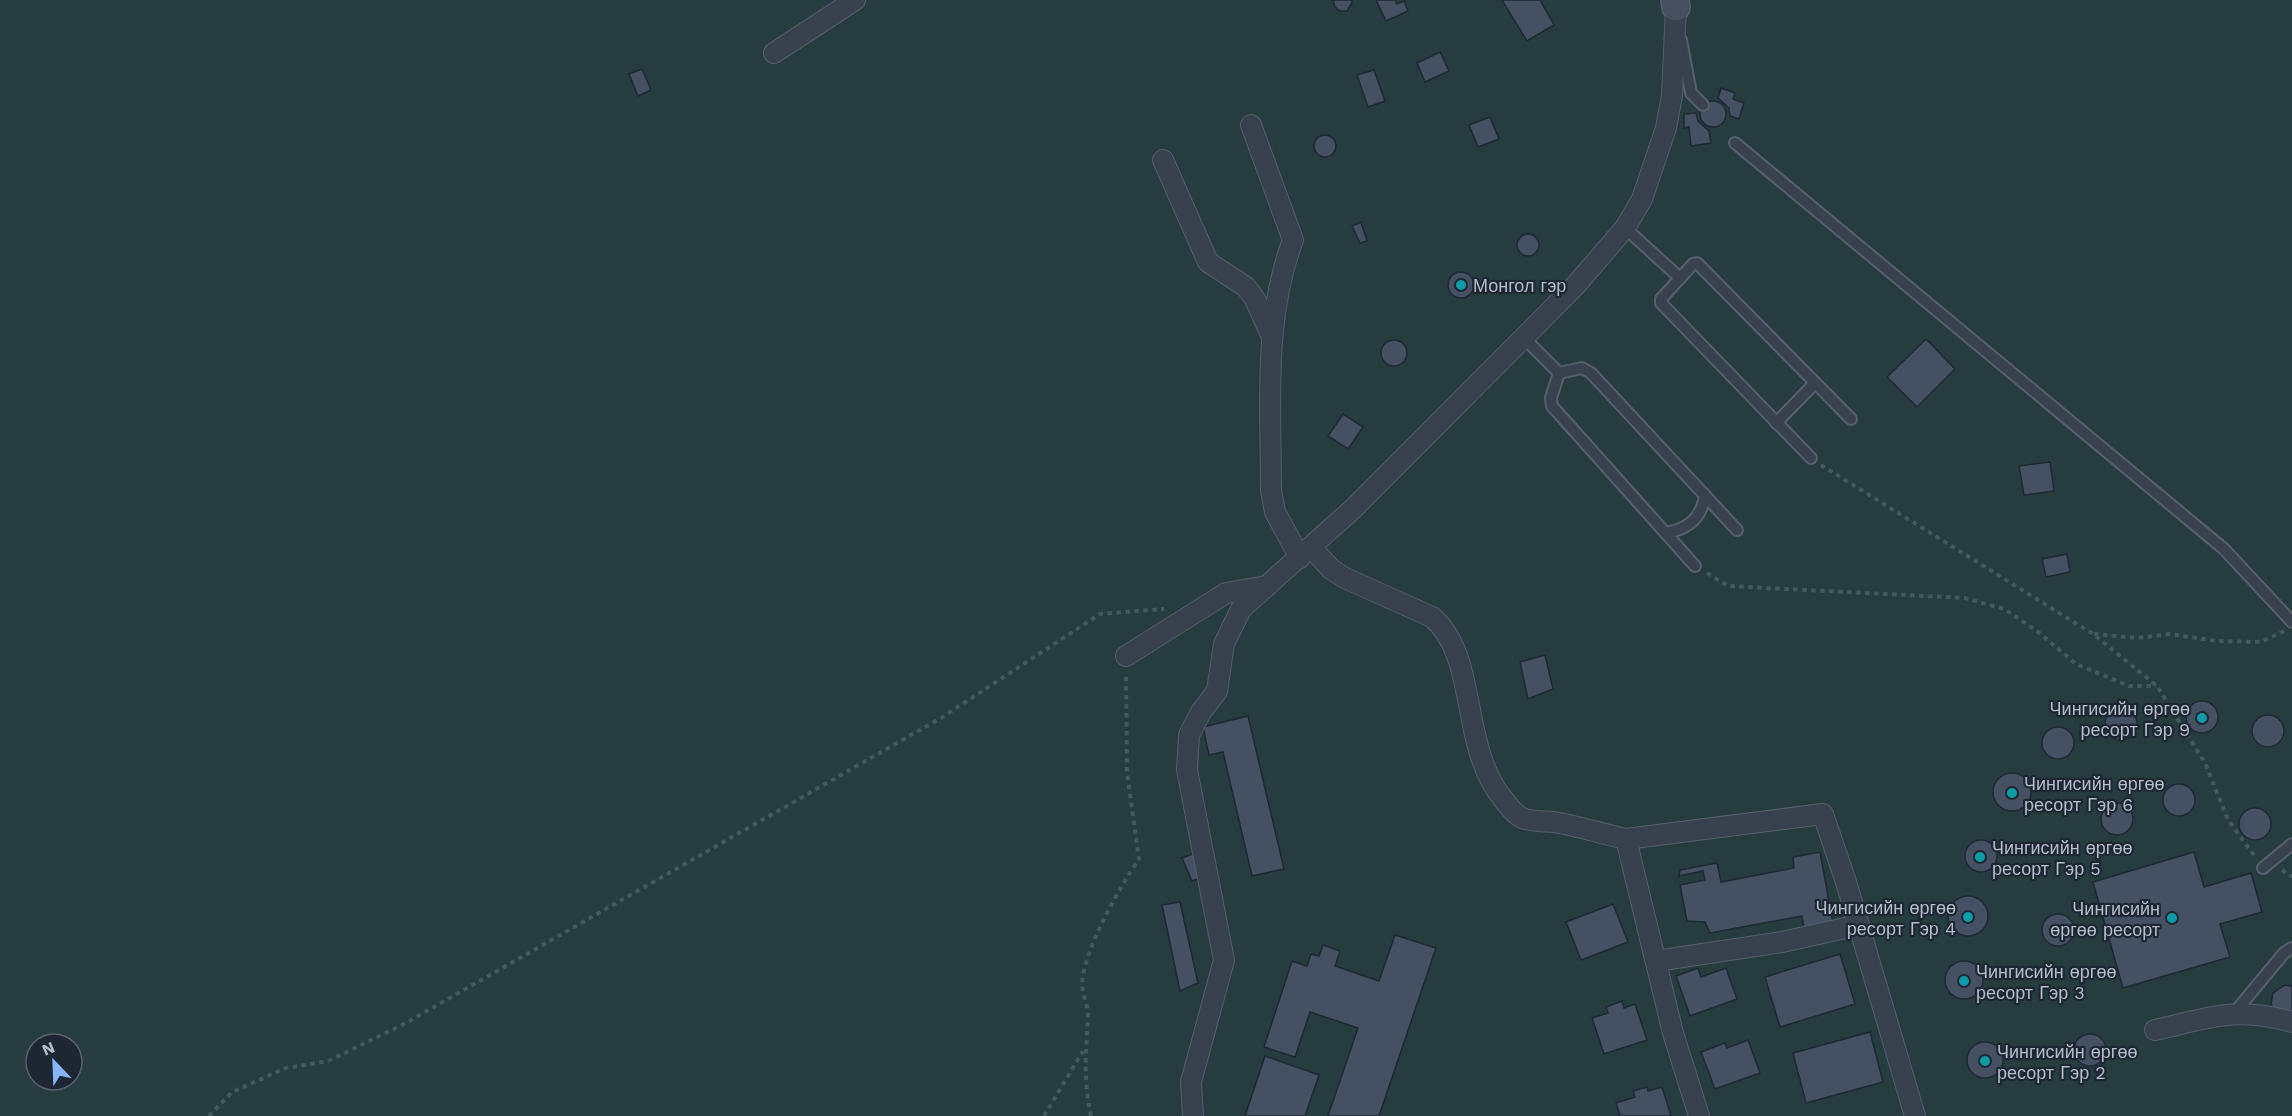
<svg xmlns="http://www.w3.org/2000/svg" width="2292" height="1116" font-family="'Work Sans',sans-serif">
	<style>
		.green { fill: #263c3f; fill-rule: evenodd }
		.building { fill: #455162; stroke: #1f2835; stroke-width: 1.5 }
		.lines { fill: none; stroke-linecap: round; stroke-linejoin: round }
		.lane-casing { stroke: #565f6c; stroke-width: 14 }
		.street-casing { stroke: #565f6c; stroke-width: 22 }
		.secondary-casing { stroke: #565f6c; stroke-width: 30 }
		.path { stroke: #44595c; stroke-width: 4; stroke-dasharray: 4.5 4.5; stroke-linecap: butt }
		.lane { stroke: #38414e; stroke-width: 10 }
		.street { stroke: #38414e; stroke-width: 20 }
		.secondary { stroke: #465061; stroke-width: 27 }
		.culture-dot { fill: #0f9aa8; stroke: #1d2633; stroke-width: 2 }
		.labels { text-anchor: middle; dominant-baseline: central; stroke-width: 4.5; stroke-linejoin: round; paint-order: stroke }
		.poi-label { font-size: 18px; fill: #b4bcc9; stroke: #1d2633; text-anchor: start }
	</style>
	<rect width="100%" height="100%" fill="#242f3e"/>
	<path class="green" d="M0 0H2292V1116H0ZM36 1044H72V1080H36Z"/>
	<g class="building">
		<polygon points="1333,0 1352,0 1352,3 1347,11 1340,11 1335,7"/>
		<polygon points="1376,0 1395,0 1397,4 1404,1 1408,11 1386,21"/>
		<polygon points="1502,0 1540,0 1554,25 1527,41"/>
		<polygon points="1440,52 1449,71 1425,82 1417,63"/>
		<polygon points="642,69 651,90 638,96 629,74"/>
		<polygon points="1374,70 1385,101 1368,107 1357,75"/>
		<polygon points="1721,88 1735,93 1733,99 1744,103 1739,119 1730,116 1729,108 1718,98"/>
		<circle cx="1713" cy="114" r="13"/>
		<polygon points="1696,113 1698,121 1709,131 1711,143 1691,146 1689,127 1684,128 1684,114"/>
		<polygon points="1490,117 1499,139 1478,147 1469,125"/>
		<circle cx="1325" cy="146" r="11"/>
		<polygon points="1361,222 1367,241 1360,243 1352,226"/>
		<circle cx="1528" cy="245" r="11"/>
		<circle cx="1461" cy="285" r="13"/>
		<polygon points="1926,339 1955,369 1917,407 1887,377"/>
		<circle cx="1394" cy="353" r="13"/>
		<polygon points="1343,414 1363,427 1348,449 1328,436"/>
		<polygon points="2050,462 2054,491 2024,495 2019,466"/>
		<polygon points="2067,554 2070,572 2046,577 2042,559"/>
		<polygon points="1545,655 1553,689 1528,699 1520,662"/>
		<circle cx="2202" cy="717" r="16"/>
		<circle cx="2121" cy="724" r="16"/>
		<circle cx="2268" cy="731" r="16"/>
		<polygon points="1248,716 1284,869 1252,876 1223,752 1209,755 1203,727"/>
		<circle cx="2058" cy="743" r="16"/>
		<circle cx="2012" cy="792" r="19"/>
		<circle cx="2179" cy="800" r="16"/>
		<circle cx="2117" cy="819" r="16"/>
		<circle cx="2255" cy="824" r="16"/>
		<circle cx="1981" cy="856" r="16"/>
		<polygon points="1198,852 1201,878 1192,881 1182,858"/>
		<polygon points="1820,852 1833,923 1804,928 1802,916 1710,933 1705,922 1687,921 1680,885 1705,880 1703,871 1679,876 1680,870 1717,863 1721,882 1794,868 1793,857"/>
		<polygon points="2194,852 2204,887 2251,873 2262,912 2220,924 2230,957 2123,988 2093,882"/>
		<circle cx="1968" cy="916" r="20"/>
		<polygon points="1180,902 1198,983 1180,991 1162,905"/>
		<polygon points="1613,904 1628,942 1581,960 1566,922"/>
		<circle cx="2058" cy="930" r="16"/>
		<polygon points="1395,935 1436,948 1379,1116 1328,1116 1358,1028 1310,1012 1295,1057 1264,1047 1292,961 1307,966 1311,954 1319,956 1323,945 1340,951 1335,966 1379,981"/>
		<polygon points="1840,954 1855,1004 1780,1027 1765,977"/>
		<circle cx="1964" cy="980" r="19"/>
		<polygon points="1698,968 1701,977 1726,968 1737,999 1690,1016 1676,976"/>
		<polygon points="2285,985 2292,986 2292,1015 2273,1008 2271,1004 2273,993"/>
		<polygon points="1622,1001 1624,1008 1635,1004 1647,1040 1604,1054 1592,1018 1608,1013 1606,1007"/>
		<polygon points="1870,1032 1883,1082 1806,1103 1793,1053"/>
		<circle cx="2090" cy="1050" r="16"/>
		<polygon points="1748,1040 1760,1073 1715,1089 1701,1052 1725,1043 1727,1048"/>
		<circle cx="1985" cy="1060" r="18"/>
		<polygon points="1265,1056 1319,1075 1305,1116 1245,1116"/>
		<polygon points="1647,1087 1648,1091 1662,1087 1671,1116 1620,1116 1616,1103 1635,1097 1633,1091"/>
	</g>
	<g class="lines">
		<g class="lane-casing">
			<g id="lane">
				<polyline points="1681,40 1691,93 1703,105"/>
				<polyline points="1735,143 2224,549 2292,622"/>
				<polyline points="1625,228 1680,278"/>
				<polyline points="1524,338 1559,373"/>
				<polyline points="1559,373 1551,398 1552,406 1695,566"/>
				<polyline points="1559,373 1582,368 1591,373 1737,530"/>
				<polyline points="1776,423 1814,384"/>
				<polyline points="1811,458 1661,303 1661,299 1693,264 1697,263 1851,419"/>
				<path d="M1666 533C1688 529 1702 518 1705 495"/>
				<polyline points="2263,868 2292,844"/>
				<polyline points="2235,1012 2284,953 2292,948"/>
			</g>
		</g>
		<g class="street-casing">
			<g id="street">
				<polyline points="774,53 855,0"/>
				<path d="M1251 125 1293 240C1263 319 1271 407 1271 490L1275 512 1300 558"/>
				<polyline points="1163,160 1208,262 1246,287 1255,299 1271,335"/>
				<path d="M1312 548 1331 569 1345 578 1432 617C1479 657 1459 745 1503 799 1508 805 1514 814 1522 818 1532 822 1544 821 1554 822 1578 826 1602 834 1626 839L1673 1033 1699 1116"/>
				<polyline points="1126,656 1226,593 1267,586"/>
				<polyline points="1626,839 1823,814 1846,882 1915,1116"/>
				<polyline points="1656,961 1782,942 1859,925"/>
				<path d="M2155 1030C2209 1018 2236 1006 2292 1022"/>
				<polyline points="1193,1116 1191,1082 1224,960 1187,770 1189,735 1201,712 1217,691 1224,644 1241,609 1354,508 1575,286 1625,228 1642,199 1666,128 1672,95 1676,7"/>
			</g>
		</g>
		<g class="secondary-casing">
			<polyline id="secondary" points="1675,0 1676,7"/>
		</g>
		<g class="path">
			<polyline points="1821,465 2093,634 2157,686 2205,763 2228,820 2256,858"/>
			<polyline points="1707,573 1728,586 1965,598 2004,609 2037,631 2076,664 2129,686 2156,686"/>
			<polyline points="2094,634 2137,638 2170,634 2217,641 2261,642 2284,631"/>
			<polyline points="2282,870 2292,877"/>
			<polyline points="209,1116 232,1092 286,1068 328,1061 404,1024 941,718 1100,614 1164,609"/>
			<polyline points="1044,1116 1083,1051"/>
			<path d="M1091 1116C1083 1078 1086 1053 1088 1015 1088 1005 1082 994 1082 984 1084 949 1119 888 1139 859L1127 773 1126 674"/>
		</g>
		<use href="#lane" class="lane"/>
		<use href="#street" class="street"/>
		<use href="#secondary" class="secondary"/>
	</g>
	<g class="culture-dot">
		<circle cx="1461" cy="285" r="6"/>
		<circle cx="2202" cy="718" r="6"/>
		<circle cx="2012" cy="793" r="6"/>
		<circle cx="1980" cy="857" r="6"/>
		<circle cx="1968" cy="917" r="6"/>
		<circle cx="2172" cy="918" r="6"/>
		<circle cx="1964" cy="981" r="6"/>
		<circle cx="1985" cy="1061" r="6"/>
	</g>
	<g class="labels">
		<g class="poi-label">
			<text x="1473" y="285">Монгол гэр</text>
			<text x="2190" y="708" text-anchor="end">Чингисийн өргөө<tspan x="2190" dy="21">ресорт Гэр 9</tspan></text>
			<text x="2024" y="783">Чингисийн өргөө<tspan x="2024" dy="21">ресорт Гэр 6</tspan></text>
			<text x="1992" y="847">Чингисийн өргөө<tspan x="1992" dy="21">ресорт Гэр 5</tspan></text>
			<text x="1956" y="907" text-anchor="end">Чингисийн өргөө<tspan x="1956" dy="21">ресорт Гэр 4</tspan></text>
			<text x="2160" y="908" text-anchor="end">Чингисийн<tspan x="2160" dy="21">өргөө ресорт</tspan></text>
			<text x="1976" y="971">Чингисийн өргөө<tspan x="1976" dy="21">ресорт Гэр 3</tspan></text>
			<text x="1997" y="1051">Чингисийн өргөө<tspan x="1997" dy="21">ресорт Гэр 2</tspan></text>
		</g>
	</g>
	<g transform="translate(54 1062) rotate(337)"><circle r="28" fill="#1d2633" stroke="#59626f" stroke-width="1.5"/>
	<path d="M0-4.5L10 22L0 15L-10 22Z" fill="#8ab4f8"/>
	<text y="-9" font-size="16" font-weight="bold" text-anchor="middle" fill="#b4bcc9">N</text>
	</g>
</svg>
